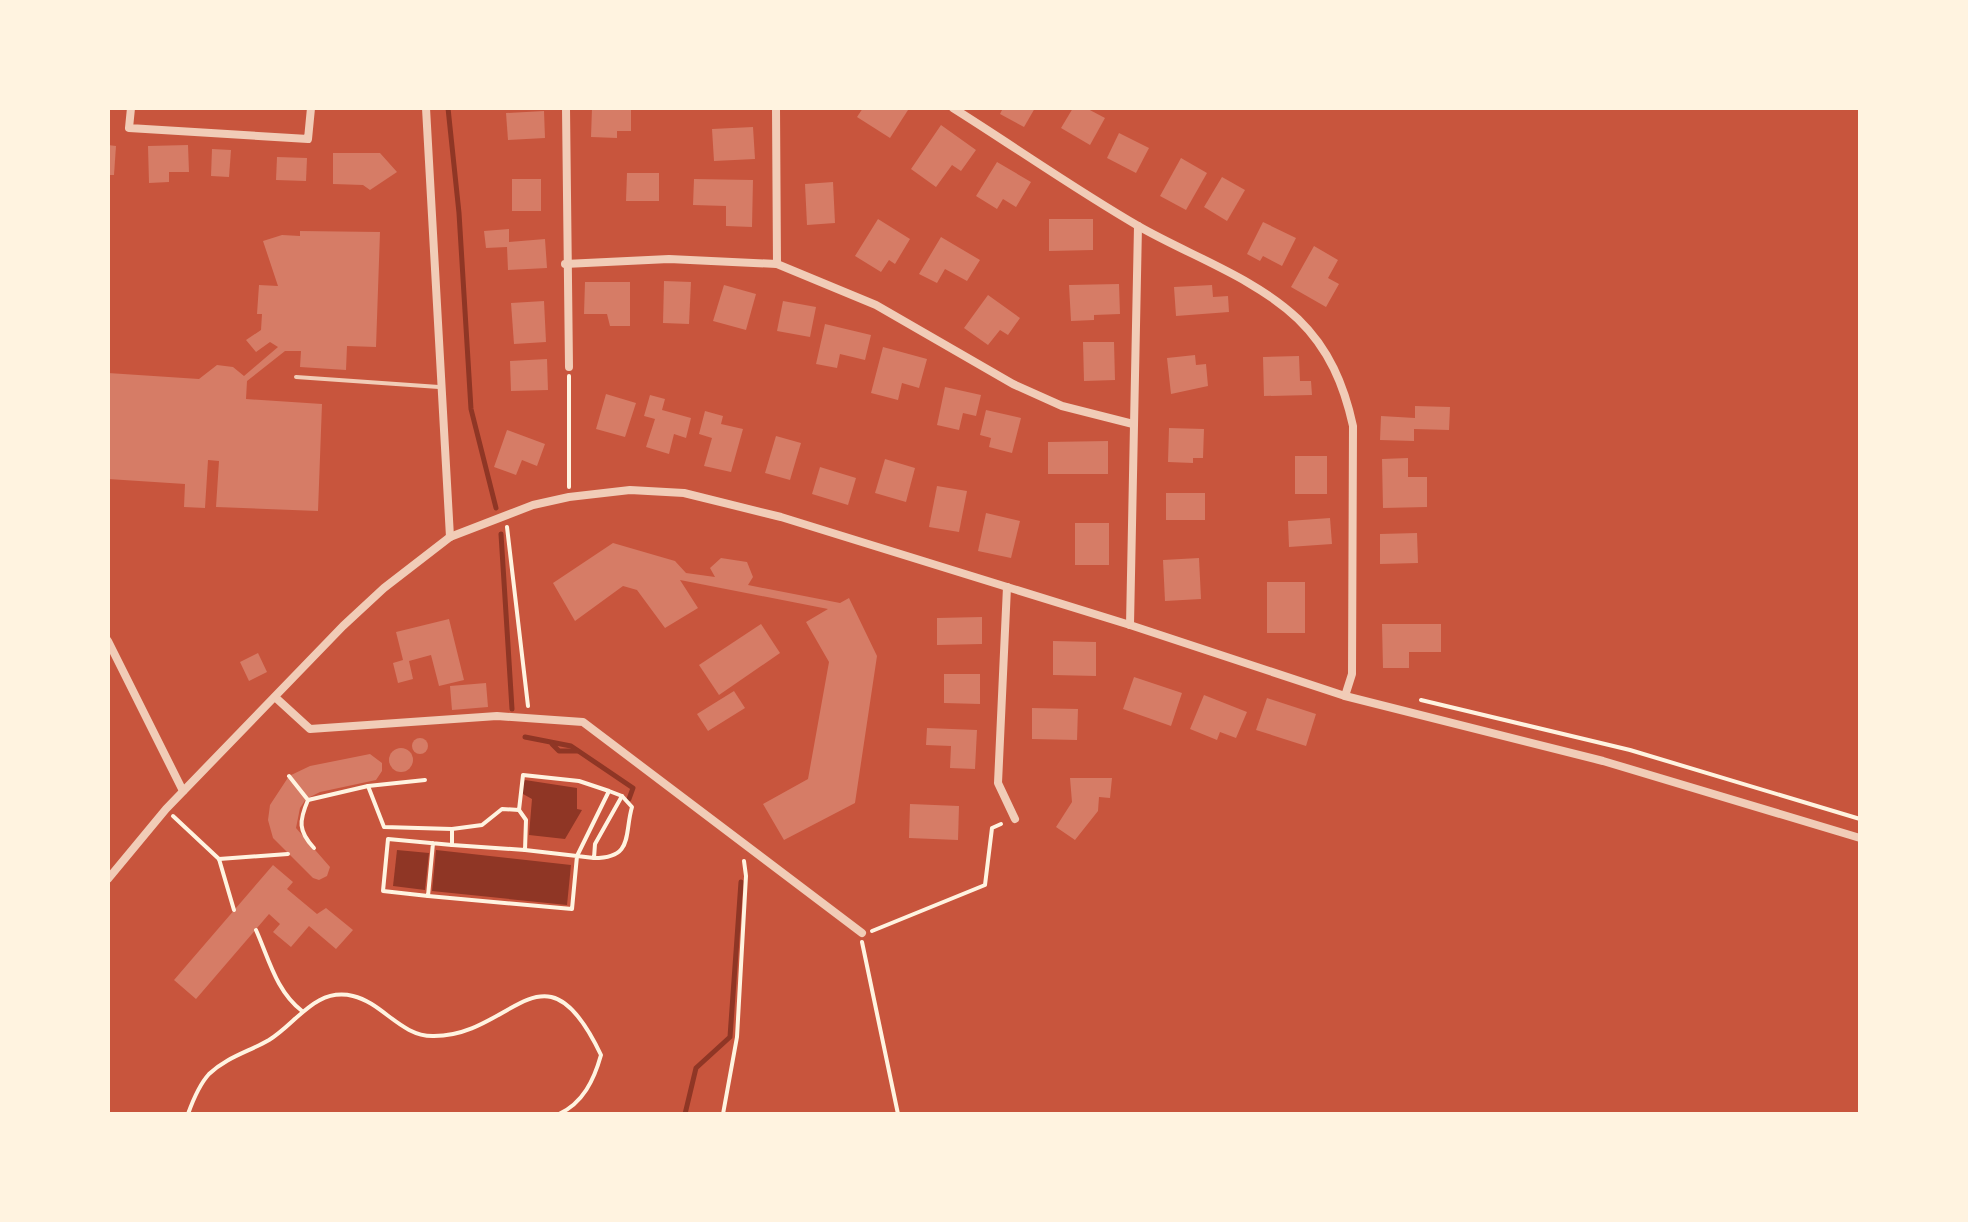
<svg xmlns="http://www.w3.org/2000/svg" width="1968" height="1222" font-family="'Noto Sans',sans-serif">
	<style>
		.water { fill: #8f3625 }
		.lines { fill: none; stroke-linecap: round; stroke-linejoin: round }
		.stream { stroke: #8f3625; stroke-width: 5 }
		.building { fill: #d67c66 }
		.path { stroke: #fff3e0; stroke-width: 4 }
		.service { stroke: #f1ccb7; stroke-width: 4 }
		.minor { stroke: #f1ccb7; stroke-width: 8 }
	</style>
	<rect width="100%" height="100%" fill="#c8553d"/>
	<g class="water">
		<polygon points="525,780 577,788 577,809 582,810 565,839 529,835 532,799 523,794 521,784"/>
		<polygon points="397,850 429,853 425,890 393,886"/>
		<polygon points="436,850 571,865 567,905 432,891"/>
	</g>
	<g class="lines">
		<g class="stream">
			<polyline points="448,108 459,213 471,409 496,508"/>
			<polyline points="501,534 512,709"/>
			<polyline points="525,737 571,746 633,788 629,799"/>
			<polyline points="552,744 559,751 577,751"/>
			<polyline points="685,1114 696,1068 730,1037 741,882"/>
		</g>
	</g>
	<g class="building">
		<polygon points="592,108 631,108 631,131 617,131 617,138 591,137"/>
		<polygon points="863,108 904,108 908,110 890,138 857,117"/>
		<polygon points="1003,108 1035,108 1024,127 1000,114"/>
		<polygon points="1073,108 1086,108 1105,118 1090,145 1061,128"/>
		<polygon points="544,111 545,138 508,140 506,113"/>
		<polygon points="941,125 976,150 961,171 952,165 936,187 911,169"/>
		<polygon points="753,127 755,159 714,161 712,129"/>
		<polygon points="1119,133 1149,148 1136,173 1107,158"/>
		<polygon points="108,145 116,146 114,175 108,175"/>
		<polygon points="188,145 189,172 169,172 169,182 149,183 148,146"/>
		<polygon points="212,149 231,150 229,177 211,176"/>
		<polygon points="333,153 380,153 397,172 370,190 363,185 333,184"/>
		<polygon points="277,157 307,158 306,181 276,180"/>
		<polygon points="1181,158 1207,173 1186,210 1160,196"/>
		<polygon points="997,162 1031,182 1016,207 1003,199 997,209 976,196"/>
		<polygon points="627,173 659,173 659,201 626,201"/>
		<polygon points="1222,177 1245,190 1227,221 1204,207"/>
		<rect x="512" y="179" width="29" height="32"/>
		<polygon points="694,179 753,180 752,227 726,226 726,206 693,205"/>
		<polygon points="833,182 835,223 807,225 805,184"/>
		<polygon points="878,219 910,239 895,264 889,260 881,272 855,256"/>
		<polygon points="1049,219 1093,219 1093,250 1049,251"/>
		<polygon points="1263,222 1296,238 1282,266 1263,256 1260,261 1247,254"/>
		<polygon points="509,229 509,242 545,239 547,268 508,270 507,247 486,248 484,231"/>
		<polygon points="300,231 380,232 376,347 347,346 346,370 300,367 301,351 285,351 247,381 246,399 322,404 318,511 216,507 219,461 208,460 205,508 184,507 185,484 108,479 108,373 199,379 217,365 233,367 244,376 278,347 270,342 256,352 246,340 261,330 262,314 257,314 259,285 278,286 263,241 282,235 300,236"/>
		<polygon points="941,237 980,260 967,281 945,269 937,283 919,274"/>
		<polygon points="1314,246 1338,260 1328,278 1339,284 1326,307 1291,287"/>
		<polygon points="664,281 691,282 689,324 663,323"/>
		<polygon points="585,282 630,282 630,326 610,326 607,314 584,314"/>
		<polygon points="1119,284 1120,314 1094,315 1094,320 1071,321 1069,285"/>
		<polygon points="724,285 756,294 746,330 713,321"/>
		<polygon points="1212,285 1213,297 1228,296 1229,312 1176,316 1174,287"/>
		<polygon points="988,295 1020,318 1008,335 1000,330 988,345 964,328"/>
		<polygon points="544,301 546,342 514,344 511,303"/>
		<polygon points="783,301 816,307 810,337 777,331"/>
		<polygon points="825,324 871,335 865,360 840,354 837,368 816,364"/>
		<polygon points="1083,342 1114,342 1115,380 1084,381"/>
		<polygon points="883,347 927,359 919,388 902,383 898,400 871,393"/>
		<polygon points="1195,355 1196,365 1206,364 1208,386 1171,394 1167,358"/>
		<polygon points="1299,356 1300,381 1311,381 1312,395 1264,396 1263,357"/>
		<polygon points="547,359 548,390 511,391 510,361"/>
		<polygon points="945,387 981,395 976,416 963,413 959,430 937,425"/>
		<polygon points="606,394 636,403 625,437 596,429"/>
		<polygon points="650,395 665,399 662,410 691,418 686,438 674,434 669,454 646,447 655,419 644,416"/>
		<polygon points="1415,406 1450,407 1449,430 1414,429 1414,441 1380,440 1381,416 1415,418"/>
		<polygon points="986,410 1021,418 1012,453 989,447 991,438 980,435"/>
		<polygon points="705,411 723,416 721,424 743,429 731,472 704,466 712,438 699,434"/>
		<polygon points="1169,428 1204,429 1203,458 1193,458 1193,463 1168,462"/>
		<polygon points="507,430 545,444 537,466 522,460 516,475 494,467"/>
		<polygon points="776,436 801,443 790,480 765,473"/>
		<polygon points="1108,441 1108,474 1048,474 1048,442"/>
		<rect x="1295" y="456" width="32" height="38"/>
		<polygon points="1408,458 1408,477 1427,477 1427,507 1383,508 1382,459"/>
		<polygon points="885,459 915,468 906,502 875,493"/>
		<polygon points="820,467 856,478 848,505 812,494"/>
		<polygon points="937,486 967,491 959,532 929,527"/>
		<rect x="1166" y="493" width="39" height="27"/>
		<polygon points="986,513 1020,521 1011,558 978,551"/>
		<polygon points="1330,518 1332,544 1289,547 1288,521"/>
		<rect x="1075" y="523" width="34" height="42"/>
		<polygon points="1417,533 1418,563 1380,564 1380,534"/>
		<polygon points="613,543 675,561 686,573 715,577 710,568 721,558 747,562 753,577 748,585 840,603 849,598 877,656 855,803 784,840 763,804 808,779 829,662 806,622 828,609 680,580 698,608 665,628 637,590 623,586 575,621 553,583"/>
		<polygon points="1199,558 1201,599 1165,601 1163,560"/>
		<rect x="1267" y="582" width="38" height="51"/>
		<polygon points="982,617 982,644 937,645 937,618"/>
		<polygon points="449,619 464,680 439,686 431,655 409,661 413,679 398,683 393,663 403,660 396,632"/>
		<polygon points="761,624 780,653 719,695 699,665"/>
		<polygon points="1382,624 1441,624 1441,652 1409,652 1409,668 1383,668"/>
		<polygon points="1053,641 1096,642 1096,676 1053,675"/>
		<polygon points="258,653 267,672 249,681 240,662"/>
		<polygon points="944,674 980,674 980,704 944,703"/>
		<polygon points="1134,677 1182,693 1171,726 1123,709"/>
		<polygon points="486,683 488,707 452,710 450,686"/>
		<polygon points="734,691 745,708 708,731 697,714"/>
		<polygon points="1204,695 1247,712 1236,738 1220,732 1217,740 1190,729"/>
		<polygon points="1267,698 1316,714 1306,746 1256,730"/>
		<polygon points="1032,708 1078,709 1077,740 1032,739"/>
		<polygon points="927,728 977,730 975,769 950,768 951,746 926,745"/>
		<circle cx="420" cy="746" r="8"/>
		<circle cx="401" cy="760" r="12"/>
		<polygon points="370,754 382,763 382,771 376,780 320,792 306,799 300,808 296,828 330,867 327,876 319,880 313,878 273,838 268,820 270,805 289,776 310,766"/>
		<polygon points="1070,778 1112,778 1110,798 1099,797 1098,811 1075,840 1056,827 1072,802"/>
		<polygon points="910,804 959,806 958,840 909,838"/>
		<polygon points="273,865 293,882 287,889 317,914 326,908 353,930 336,949 309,926 291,947 273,932 280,924 269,914 196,999 174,980"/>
	</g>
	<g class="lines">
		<g class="path">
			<polyline points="569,376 569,487"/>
			<polyline points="507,527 528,706"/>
			<polyline points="1421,700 1630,750 1860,819"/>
			<polyline points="289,776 308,800 368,786 384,827 452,829 482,825 502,809 519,810 523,775 579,781 609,791 577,856 594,858 595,844 622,796 609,791"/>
			<polyline points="368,786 425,780"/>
			<path d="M308 800C299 821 298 831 314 848"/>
			<polyline points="173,816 219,859 234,910"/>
			<polyline points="452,830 452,845 525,850 526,820 519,810"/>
			<polyline points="433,843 428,896 383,891 388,839 452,845"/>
			<path d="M594 858C634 858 624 834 632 807L622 796"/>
			<polyline points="219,859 288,854"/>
			<polyline points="428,896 572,909 577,856 525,850"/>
			<path d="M256 930C269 959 276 991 302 1011"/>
			<polyline points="872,931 985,885 992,828 1001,824"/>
			<polyline points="862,942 898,1114"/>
			<path d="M188 1114C193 1100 199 1085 209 1074 227 1057 248 1052 269 1040 297 1023 315 987 353 996 383 1003 401 1037 434 1036 513 1036 544 935 601 1055 594 1080 583 1103 559 1114"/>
			<polyline points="723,1114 737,1037 746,876 744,861"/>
		</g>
		<polyline class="service" points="296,377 439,387"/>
		<g class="minor">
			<polyline points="131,108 129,128 308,139 311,108"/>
			<polyline points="426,108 450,537"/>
			<polyline points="566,108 569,367"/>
			<polyline points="776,108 777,264"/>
			<path d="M953 108C1015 147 1076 190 1140 227 1191 256 1255 278 1298 319 1329 349 1344 385 1353 426L1352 674 1345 696"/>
			<polyline points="565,264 669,259 777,264 876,305 1013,384 1062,406 1133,424"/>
			<polyline points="1007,587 998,783 1015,819"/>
			<polyline points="1130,625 1138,226"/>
			<polyline points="108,641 183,791"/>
			<polyline points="275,697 310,729 497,716 583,722 862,933"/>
			<polyline points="108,879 166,809 343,626 384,588 450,537 533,505 569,497 630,490 684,493 781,517 1130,625 1345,696 1603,761 1860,838"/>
		</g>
	</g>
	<rect width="1968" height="1222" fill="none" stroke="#fff3e0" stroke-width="220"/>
</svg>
